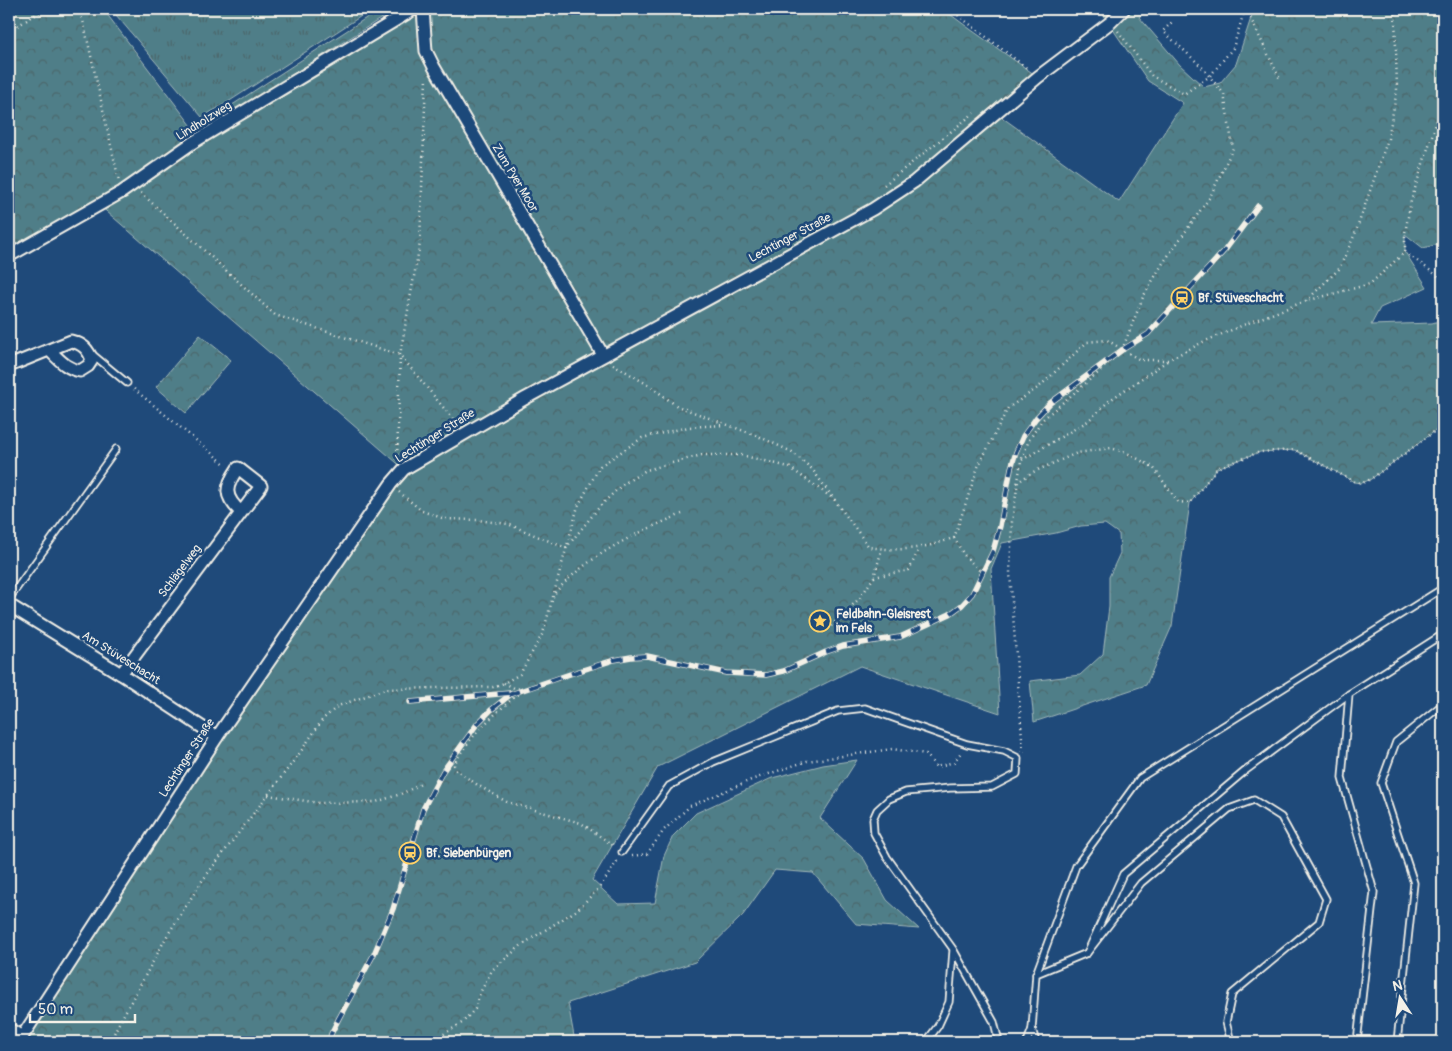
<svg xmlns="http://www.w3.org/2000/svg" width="1452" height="1051" font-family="Pangolin,sans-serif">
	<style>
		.grass { fill: url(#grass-tufts); stroke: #a2b8b8 }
		.forest { fill: url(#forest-crowns); stroke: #a2b8b8 }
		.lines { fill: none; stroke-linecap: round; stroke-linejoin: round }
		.lane-casing { stroke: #f4f1e8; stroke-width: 9 }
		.street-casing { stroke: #f4f1e8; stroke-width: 15 }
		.path { stroke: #f4f1e8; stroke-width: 2.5; stroke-dasharray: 1 4; stroke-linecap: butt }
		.lane { stroke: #1f4a7a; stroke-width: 5.5 }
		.street { stroke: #1f4a7a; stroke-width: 11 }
		.rail-casing { stroke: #f4f1e8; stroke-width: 5.5 }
		.rail { stroke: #1f4a7a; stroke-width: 4; stroke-dasharray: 11; stroke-linecap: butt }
		.labels { text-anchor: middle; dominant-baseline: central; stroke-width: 5; stroke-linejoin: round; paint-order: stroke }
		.street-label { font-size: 12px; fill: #f4f1e8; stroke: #1f4a7a }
		.poi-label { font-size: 12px; font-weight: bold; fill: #f4f1e8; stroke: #1f4a7a; text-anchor: start }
	</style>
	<defs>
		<pattern id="grass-tufts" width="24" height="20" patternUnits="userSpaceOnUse" patternTransform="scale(1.25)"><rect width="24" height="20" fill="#4f7e88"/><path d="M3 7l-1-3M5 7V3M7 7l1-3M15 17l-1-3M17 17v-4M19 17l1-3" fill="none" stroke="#4c666a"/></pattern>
		<pattern id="forest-crowns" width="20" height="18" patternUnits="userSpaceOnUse" patternTransform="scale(1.25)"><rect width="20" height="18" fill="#4f7e88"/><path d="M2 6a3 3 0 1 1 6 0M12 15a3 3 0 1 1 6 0" fill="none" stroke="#4c666a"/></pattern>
	</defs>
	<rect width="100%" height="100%" fill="#1f4a7a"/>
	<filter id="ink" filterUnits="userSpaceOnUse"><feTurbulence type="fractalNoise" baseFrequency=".02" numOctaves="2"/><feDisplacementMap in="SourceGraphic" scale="10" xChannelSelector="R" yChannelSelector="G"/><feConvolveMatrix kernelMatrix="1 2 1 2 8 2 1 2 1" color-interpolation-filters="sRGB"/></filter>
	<g filter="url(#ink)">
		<polygon class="grass" points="111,9 372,9 225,104 202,117"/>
		<g class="forest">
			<polygon points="9,9 103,9 204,142 426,9 943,9 970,29 1038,77 996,113 1119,202 1183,103 1148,81 1099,9 1147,9 1139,17 1180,65 1204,87 1220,83 1236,64 1254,9 1443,9 1443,243 1423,248 1405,234 1405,252 1427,287 1380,308 1371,325 1432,323 1443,320 1443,425 1371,479 1362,483 1355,482 1295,450 1260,452 1217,468 1190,503 1172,626 1146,685 1034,722 1030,681 1080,675 1103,654 1109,607 1109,577 1120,553 1119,534 1105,524 1081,526 1056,533 1002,543 991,569 1000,713 860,666 658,767 592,880 618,904 655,903 664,856 673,836 696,813 772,778 823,765 857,760 820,818 864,859 887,900 919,929 856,924 813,873 775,870 743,915 695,962 568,1003 575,1042 500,1042 497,1040 494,1042 22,1042 22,1037 404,469 99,205 9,257"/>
			<path d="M380 9H396C332 48 270 91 205 129L203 124Z"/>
			<polygon points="200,335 231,360 186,413 156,387"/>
		</g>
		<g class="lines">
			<g class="lane-casing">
				<g id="lane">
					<polyline points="92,354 127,383"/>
					<polyline points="9,599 116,449"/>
					<polyline points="622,852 669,786 713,762 838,711 865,708 967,744 1004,751 1018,758 1017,774 992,787 950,788 906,792 889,799 877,810 873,819 874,833 887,857 953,949 994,1022 999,1042"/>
					<polyline points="1087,953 1141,883 1229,809 1254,800 1281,817 1326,899 1319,922 1232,994 1226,1022 1231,1042"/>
					<polyline points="1036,974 1076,866 1140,778 1443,588"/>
					<polyline points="1032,1029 1036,1042"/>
					<polyline points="926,1042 938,1026 949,1002 953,951"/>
					<polyline points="1027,1042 1032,1029 1036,974 1087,953 1123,874 1245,771 1349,694"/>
					<polyline points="1357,1042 1374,892 1342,778 1349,694 1443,634"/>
					<polyline points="1397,1042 1414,883 1381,783 1396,742 1443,704"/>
				</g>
			</g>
			<g class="street-casing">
				<g id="street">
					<polyline points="423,9 426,51 434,67 603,355"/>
					<polyline points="9,256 122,192 192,143 414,9"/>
					<path d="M9 366 71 341C83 344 88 349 92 360L88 366 80 371C65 368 60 360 49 350"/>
					<polyline points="9,605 121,674 217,737"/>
					<path d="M121 674 261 486 238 468C225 487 223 496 241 512"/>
					<polyline points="9,1029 22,1037"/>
					<polyline points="22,1042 22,1037 217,737 391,484 404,469 526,398 873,209 914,182 1038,77 1111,22 1124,9"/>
				</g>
			</g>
			<g class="path">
				<polyline points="76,9 83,20 119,181"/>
				<polyline points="950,9 1028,69"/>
				<polyline points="1246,9 1281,81"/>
				<polyline points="1442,9 1443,47"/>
				<polyline points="9,31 45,9"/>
				<polyline points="1118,31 1152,76 1184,94 1210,76 1233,48 1245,9"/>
				<polyline points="884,185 974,113"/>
				<polyline points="141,193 275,315 400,355 457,424"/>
				<polyline points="1405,252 1443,280"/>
				<polyline points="1306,301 1339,269 1355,234 1388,139 1397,90 1395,9"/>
				<path d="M613 364 650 386 677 406 760 437 792 452 812 469 869 547C901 552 923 549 953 538"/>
				<polyline points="134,389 226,465"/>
				<polyline points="397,460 400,355 420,243 426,78"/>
				<polyline points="1022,460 1088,421 1110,400 1167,361"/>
				<polyline points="1017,483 1031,473 1077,453 1111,448 1129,454 1153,467 1178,502 1190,503 1217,468 1260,452 1295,450 1355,482 1362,483 1371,479 1443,425"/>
				<polyline points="399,492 422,511 445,519 477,520 508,524 566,548 601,505 622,485 646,470 702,455 741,455 789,467 835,500"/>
				<polyline points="954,538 978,467 1008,408 1039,387 1087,342 1107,340 1140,360 1168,360 1203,342 1253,321 1306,301 1370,284 1405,252 1405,233 1411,201 1440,111 1443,70"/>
				<polyline points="954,538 964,555 980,571"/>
				<polyline points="874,577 909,570 919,549"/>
				<path d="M555 593C588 555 636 533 682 514"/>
				<polyline points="831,626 860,598 874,577 882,549"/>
				<path d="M504 683 514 688 524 689C500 709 468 736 454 765L456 770 479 786 507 802 581 823 614 846"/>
				<polyline points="1023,752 1010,573 1012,522 1021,461 1029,440 1042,420 1099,372 1122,350 1143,297 1163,263 1210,197 1233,148 1224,94 1201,66 1163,31 1172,22"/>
				<polyline points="268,795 319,803 376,802 401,794 423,783"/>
				<polyline points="632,856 647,854 664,830 690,806 751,780 807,761 892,749 926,754 936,767 954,762 962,751"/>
				<polyline points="110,1042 117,1027 167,936 202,881 299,754 323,719 338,706 385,689 493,687 504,683 520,674 543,633 578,506 600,466 642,438 688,427 725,425"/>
				<polyline points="431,1042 462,1023 475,1009 480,993 492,970 523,944 577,910 600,887 618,860"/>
			</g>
			<use href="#lane" class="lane"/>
			<use href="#street" class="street"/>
			<g class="rail-casing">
				<g id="rail">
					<polyline points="410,702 510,693"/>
					<polyline points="329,1042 331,1034 339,1018 374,954 393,909 423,809 443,771 477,724 491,710 511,694 573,673 614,660 631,657 647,656 726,673 766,675 784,671 826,652 843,646 900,637 950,614 962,605 972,594 993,551 1000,526 1011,468 1016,452 1023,436 1036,418 1050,403 1122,350 1148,334 1225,250 1258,206"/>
				</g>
			</g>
			<use href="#rail" class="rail"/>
		</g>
	</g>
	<defs>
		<g id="station-ring" transform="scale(1.125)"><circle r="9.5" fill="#1f4a7a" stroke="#ffd166" stroke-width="1.5"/><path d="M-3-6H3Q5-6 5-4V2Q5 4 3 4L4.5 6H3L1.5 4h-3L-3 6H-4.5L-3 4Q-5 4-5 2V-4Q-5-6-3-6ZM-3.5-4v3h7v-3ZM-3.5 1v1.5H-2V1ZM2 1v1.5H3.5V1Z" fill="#ffd166"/></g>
		<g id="sight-ring" transform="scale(1.125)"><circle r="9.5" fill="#1f4a7a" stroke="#ffd166" stroke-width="1.5"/><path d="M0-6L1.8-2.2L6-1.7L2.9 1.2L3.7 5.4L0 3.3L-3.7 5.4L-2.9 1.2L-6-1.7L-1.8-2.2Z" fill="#ffd166"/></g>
	</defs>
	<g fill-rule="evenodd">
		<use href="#station-ring" x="1182" y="298"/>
		<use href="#sight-ring" x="820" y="621"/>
		<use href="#station-ring" x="410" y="853"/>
	</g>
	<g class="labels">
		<g class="street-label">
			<text transform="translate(204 121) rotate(-32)">Lindholzweg</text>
			<text transform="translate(515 178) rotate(59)">Zum Pyer Moor</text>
			<text transform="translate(790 238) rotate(-28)">Lechtinger Straße</text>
			<text transform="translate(435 436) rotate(-32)">Lechtinger Straße</text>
			<text transform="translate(180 571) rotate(-53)">Schlägelweg</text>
			<text transform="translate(121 658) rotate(32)">Am Stüveschacht</text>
			<text transform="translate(187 758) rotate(-57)">Lechtinger Straße</text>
		</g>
		<g class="poi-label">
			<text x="1198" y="298">Bf. Stüveschacht</text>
			<text x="836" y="614">Feldbahn-Gleisrest<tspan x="836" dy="14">im Fels</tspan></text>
			<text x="426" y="853">Bf. Siebenbürgen</text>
		</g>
	</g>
	<rect width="1452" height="1051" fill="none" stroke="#1f4a7a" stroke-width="30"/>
	<rect x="15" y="15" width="1422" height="1021" fill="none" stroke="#f4f1e8" stroke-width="2" filter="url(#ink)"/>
	<g transform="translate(1400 998) rotate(348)" stroke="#1f4a7a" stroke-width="4" paint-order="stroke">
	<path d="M0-4L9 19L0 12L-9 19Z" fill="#f4f1e8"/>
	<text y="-8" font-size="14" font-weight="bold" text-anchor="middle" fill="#f4f1e8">N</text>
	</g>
	<path d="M30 1014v8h105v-8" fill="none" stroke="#f4f1e8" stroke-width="2.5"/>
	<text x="38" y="1014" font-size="15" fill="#f4f1e8" stroke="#1f4a7a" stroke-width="4" paint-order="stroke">50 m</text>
</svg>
